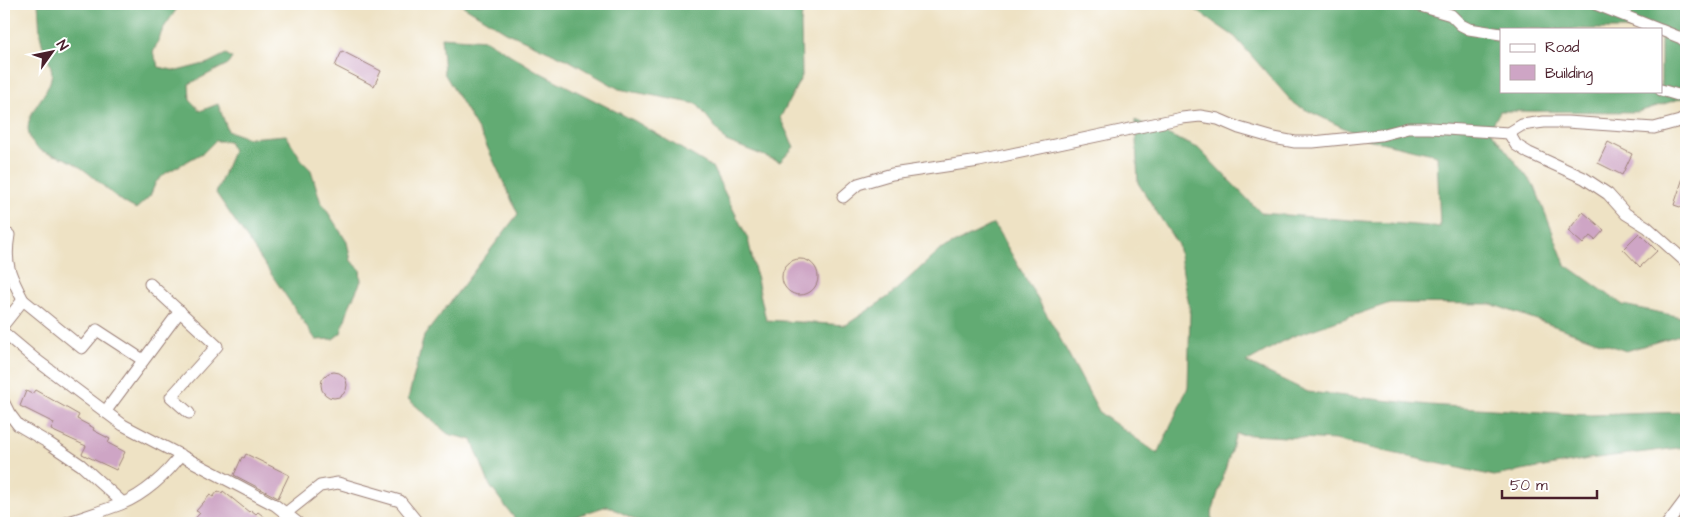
<svg xmlns="http://www.w3.org/2000/svg" width="1690" height="527" font-family="'Architects Daughter',sans-serif">
	<style>
		.forest { fill: #62ab73; stroke: #56654f; fill-rule: evenodd }
		.building { fill: #cea5c5 }
		.lines { fill: none; stroke-linecap: round; stroke-linejoin: round }
		.minor-casing { stroke: #9c8078; stroke-width: 13 }
		.minor { stroke: #fff; stroke-width: 11 }
	</style>
	<rect width="100%" height="100%" fill="#fff"/>
	<filter id="ink" filterUnits="userSpaceOnUse"><feTurbulence type="fractalNoise" baseFrequency=".02" numOctaves="2"/><feDisplacementMap in="SourceGraphic" scale="10" xChannelSelector="R" yChannelSelector="G"/><feConvolveMatrix kernelMatrix="1 2 1 2 8 2 1 2 1" color-interpolation-filters="sRGB"/></filter>
	<filter id="wash" filterUnits="userSpaceOnUse"><feTurbulence type="fractalNoise" baseFrequency=".0096" numOctaves="4" result="noise"/><feDisplacementMap in="SourceGraphic" scale="20" xChannelSelector="R" yChannelSelector="G"/><feGaussianBlur stdDeviation="1.12" result="paint"/><feColorMatrix in="noise" values="0 0 0 0 0 0 0 0 0 0 0 0 0 0 0 0 0 1.4 0 .05"/><feComposite in="paint" operator="in"/></filter>
	<g filter="url(#wash)">
		<rect width="100%" height="100%" fill="#eee2c4"/>
		<g class="forest">
			<path d="M38 4H173L176 10 163 29 153 53 159 67 177 71 208 63 226 54 232 58 228 64 189 84 190 100 200 111 218 104 228 131 248 138 286 135 303 162 311 170 320 200 347 242 351 261 360 269 361 281 349 307 341 333 333 339 316 340 216 193 233 151 229 141H215L204 152 166 173 156 182 150 196 136 209C110 197 97 176 72 162 57 153 37 156 30 138 21 114 47 99 51 78 54 68 47 58 44 49 38 35 40 19 38 4Z"/>
			<polygon points="460,4 803,4 801,24 802,76 780,118 794,147 780,162 726,141 697,104 619,89 570,61 506,32"/>
			<path d="M1187 4H1686V97L1638 112 1500 111 1490 130 1535 187 1565 264 1623 305 1686 318V333L1626 351 1491 304 1390 303 1291 337 1246 362 1308 392 1429 405 1589 415 1686 412V447L1588 459 1494 476 1335 440 1236 434 1211 516 1214 523H643L607 506 555 523H518L490 486 472 440 448 434 408 399 424 336 518 214 484 140 444 73 441 37 486 40 537 71 635 121 712 167 748 239 766 320 846 325 888 297 939 251 994 224 1055 329 1100 413 1158 454 1188 387 1190 311 1178 245 1138 183 1135 120 1198 148 1261 213 1440 227 1437 155 1367 139 1294 104 1235 37ZM1501 29H1661V91H1501Z"/>
		</g>
		<g id="blocks">
			<g class="building">
				<polygon points="342,51 381,71 374,86 335,66"/>
				<polygon points="1608,142 1632,154 1622,175 1598,163"/>
				<polygon points="1684,175 1686,176 1686,209 1674,205"/>
				<polygon points="1583,212 1604,230 1595,240 1590,236 1583,244 1568,231"/>
				<polygon points="1639,233 1657,251 1640,267 1623,249"/>
				<circle cx="800" cy="277" r="18"/>
				<circle cx="334" cy="385" r="13"/>
				<polygon points="35,390 79,415 77,419 94,428 93,430 110,439 108,443 125,452 116,470 82,454 86,446 51,430 54,423 20,406 26,391 32,394"/>
				<polygon points="246,454 289,475 278,498 234,475 242,457 244,458"/>
				<polygon points="218,491 222,493 223,491 249,512 251,510 256,514 258,512 272,523 191,523 200,513 196,511 210,495 213,497"/>
			</g>
		</g>
	</g>
	<g filter="url(#ink)">
		<use href="#blocks" fill-opacity="0" stroke="#9c8078" stroke-width="1"/>
		<g class="lines">
			<g class="minor-casing">
				<g id="minor">
					<polyline points="1414,4 1451,15 1461,25 1469,29 1501,34"/>
					<polyline points="1595,4 1658,29"/>
					<polyline points="1661,30 1681,38 1686,42"/>
					<polyline points="1661,90 1678,95 1686,94"/>
					<polyline points="1509,133 1516,145 1529,153 1584,178 1608,194 1626,214 1647,227 1686,262"/>
					<polyline points="843,197 858,184 892,174 979,161 1182,118 1200,116 1218,119 1239,128 1274,138 1295,142 1313,142 1381,135 1408,128 1430,128 1509,133 1522,125 1544,122 1567,122 1654,128 1680,121 1686,117"/>
					<path d="M9 235C4 264 10 275 23 300"/>
					<polyline points="150,284 217,346 171,397 189,413"/>
					<polyline points="4,324 23,300 82,348 97,330 143,360"/>
					<polyline points="4,333 35,359 123,425 275,505 298,523"/>
					<polyline points="4,403 9,413 18,425 47,442 81,465 123,503"/>
					<polyline points="105,412 180,311"/>
					<polyline points="286,513 320,486 338,483 400,501 418,523"/>
					<path d="M66 523C84 517 103 511 121 504 144 495 167 474 181 455"/>
					<polyline points="1668,523 1686,499"/>
				</g>
			</g>
			<use href="#minor" class="minor"/>
		</g>
	</g>
	<rect width="1690" height="527" fill="none" stroke="#fff" stroke-width="20"/>
	<rect x="1500" y="28" width="162" height="65" fill="#ffffff" stroke="#b7a5aa"/>
	<rect x="1510" y="44" width="25" height="8" fill="#ffffff" stroke="#b7a5aa"/>
	<text x="1545" y="52" font-size="15" fill="#4a1f2b">Road</text>
	<rect x="1510" y="65" width="25" height="15" fill="#cea5c5" stroke="#b7a5aa"/>
	<text x="1545" y="78" font-size="15" fill="#4a1f2b">Building</text>
	<g transform="translate(52 52) rotate(57)" stroke="#ffffff" stroke-width="4" paint-order="stroke">
	<path d="M0-4L9 19L0 12L-9 19Z" fill="#4a1f2b"/>
	<text y="-8" font-size="14" font-weight="bold" text-anchor="middle" fill="#4a1f2b">N</text>
	</g>
	<path d="M1502 490v8h95v-8" fill="none" stroke="#4a1f2b" stroke-width="2.5"/>
	<text x="1510" y="490" font-size="15" fill="#4a1f2b" stroke="#ffffff" stroke-width="4" paint-order="stroke">50 m</text>
</svg>
